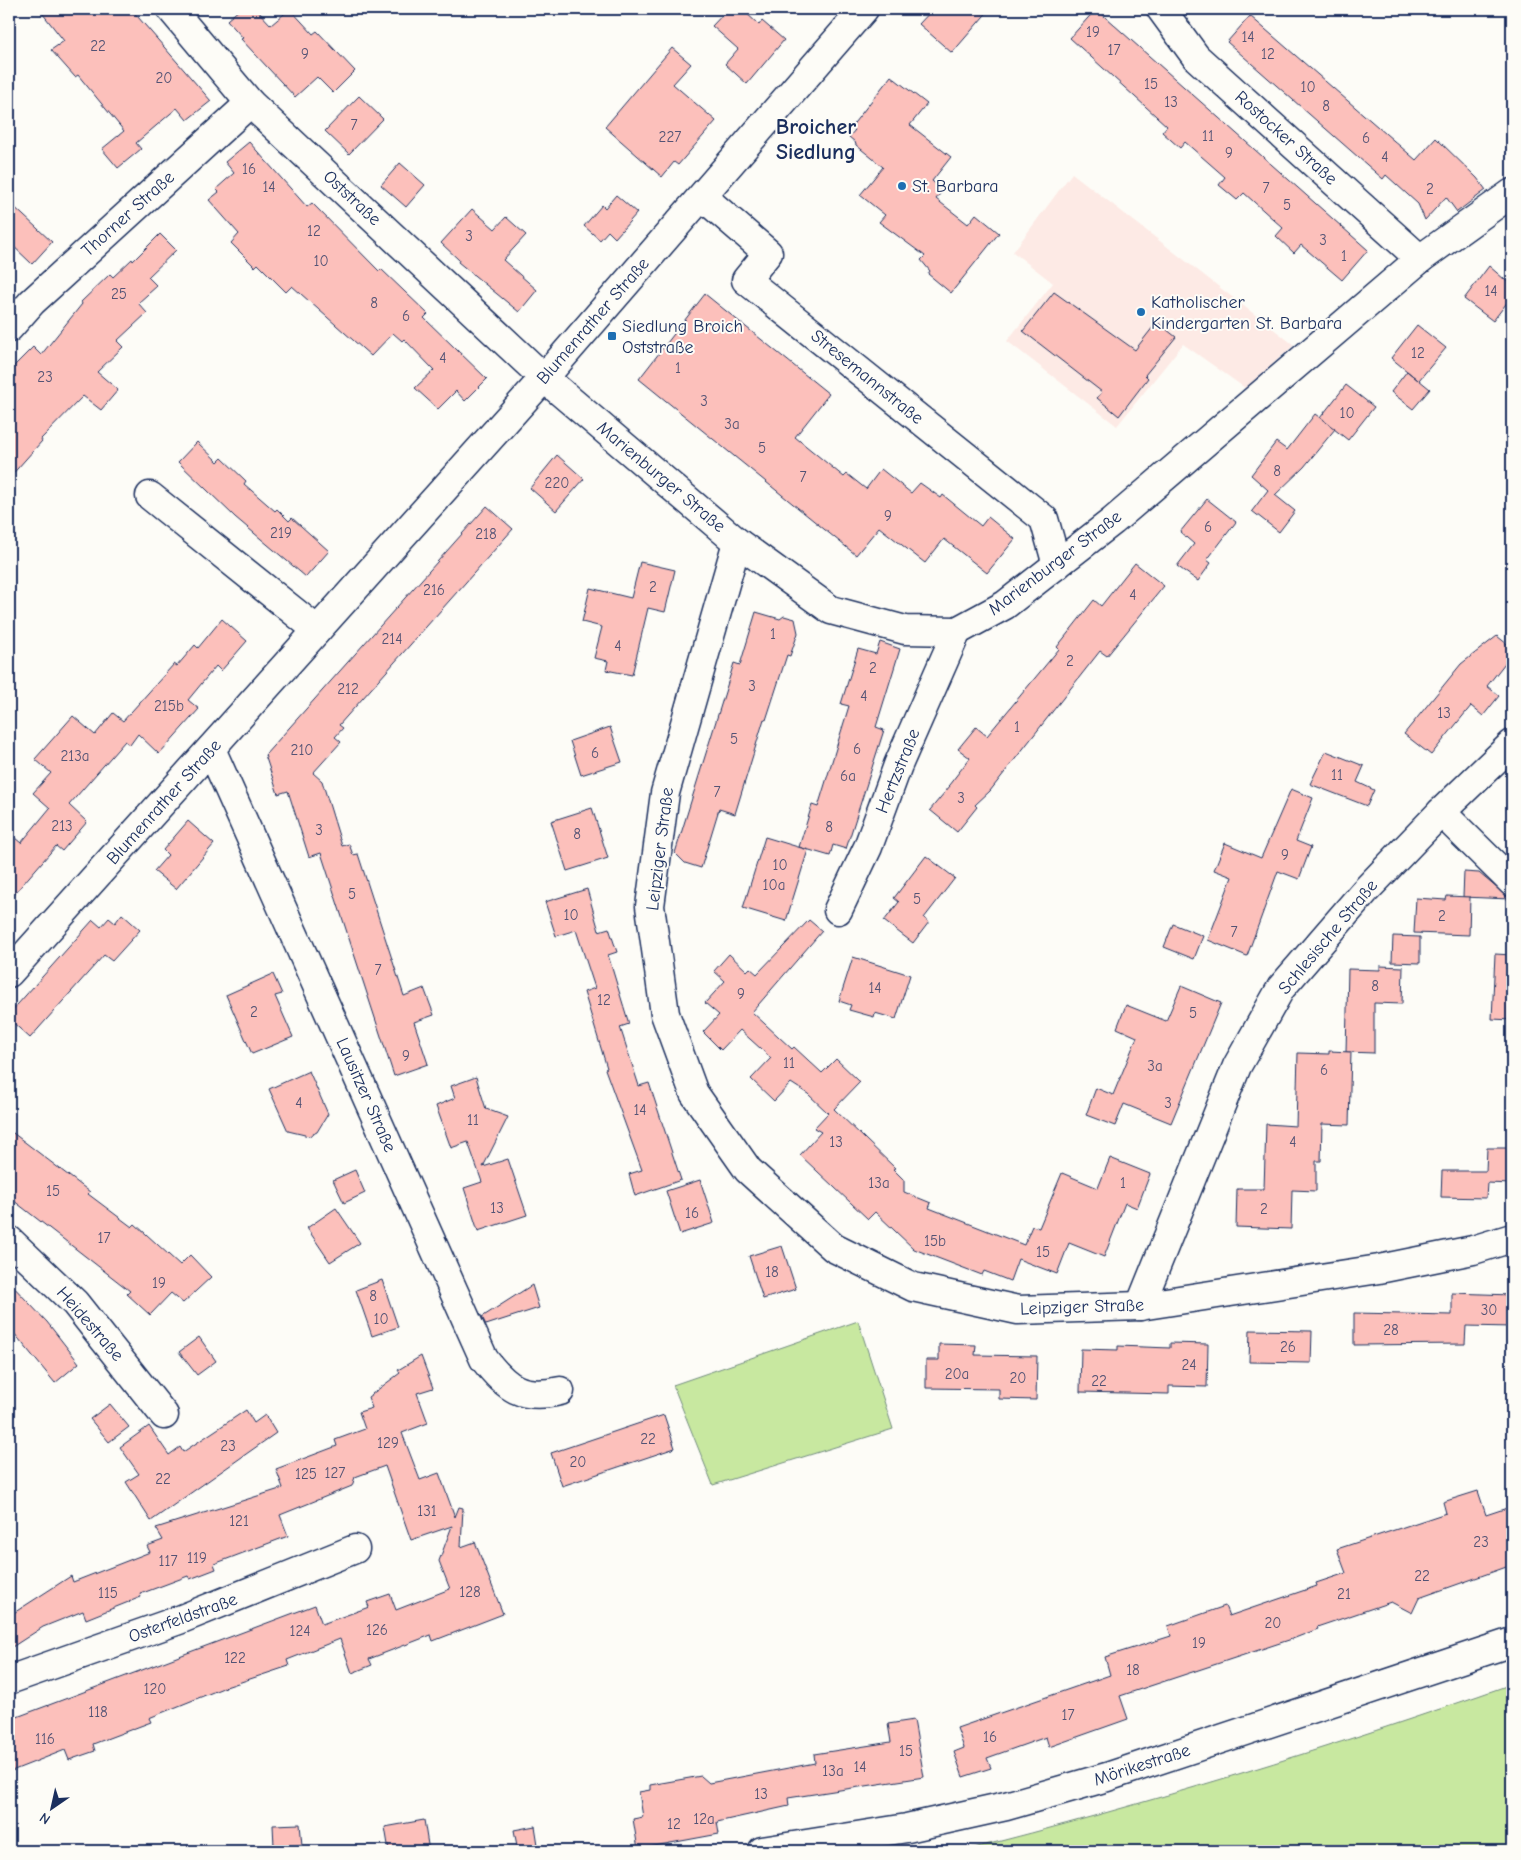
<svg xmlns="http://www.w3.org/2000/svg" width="1521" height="1860" font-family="'Comic Neue',sans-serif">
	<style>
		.built { fill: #fdeae5 }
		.green { fill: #c8e8a0; stroke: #728c7f }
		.building { fill: #fcc0bb; stroke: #1b2f5e }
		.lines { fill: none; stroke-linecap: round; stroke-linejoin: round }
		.minor-casing { stroke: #1b2f5e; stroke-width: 31 }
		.minor { stroke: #fdfcf7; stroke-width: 28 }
		.poi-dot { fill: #1f6fb2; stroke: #fdfcf7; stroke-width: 2 }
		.labels { text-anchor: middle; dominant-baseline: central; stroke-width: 4; stroke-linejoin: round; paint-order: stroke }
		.number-label { font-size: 15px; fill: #535375 }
		.street-label { font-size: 18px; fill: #1b2f5e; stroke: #fdfcf7 }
		.poi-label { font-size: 18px; fill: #1b2f5e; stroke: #fdfcf7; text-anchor: start }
		.district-label { font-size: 22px; font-weight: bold; fill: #1b2f5e; stroke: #fdfcf7 }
	</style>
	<rect width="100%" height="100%" fill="#fdfcf7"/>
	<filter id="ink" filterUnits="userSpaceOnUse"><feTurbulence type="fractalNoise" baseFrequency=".02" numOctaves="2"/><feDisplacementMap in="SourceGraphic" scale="10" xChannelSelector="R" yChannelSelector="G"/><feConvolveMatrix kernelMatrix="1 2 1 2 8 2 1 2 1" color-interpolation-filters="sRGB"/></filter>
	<g filter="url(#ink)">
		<polygon class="built" points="1072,173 1294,345 1245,388 1183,344 1117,426 1007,341 1053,283 1013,252"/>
		<g class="green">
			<polygon points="858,1321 893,1429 713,1485 673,1385"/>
			<path d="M1512 1684V1851H962C1148 1804 1331 1748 1512 1684Z"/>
		</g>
		<g class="building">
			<polygon points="39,9 131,9 211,101 187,120 177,108 136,143 141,149 118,168 102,149 124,131 78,75 75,77 51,50 64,41"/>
			<polygon points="240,9 256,9 271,25 290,9 313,34 317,31 355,71 333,93 317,77 295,97 241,39 243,38 227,20"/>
			<polygon points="728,9 742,9 759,25 762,21 784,40 747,84 725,64 738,49 712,26"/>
			<polygon points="933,9 990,9 952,53 919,24"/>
			<polygon points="1096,9 1368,250 1342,280 1301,245 1294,253 1276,236 1283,228 1244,193 1237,200 1219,185 1225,177 1185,142 1180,148 1162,132 1167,126 1070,38"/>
			<polygon points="1250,16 1416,160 1436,138 1477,178 1486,190 1457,212 1446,197 1425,220 1418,204 1386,175 1383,179 1227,42"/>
			<polygon points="672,48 691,64 673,84 716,121 678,165 674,162 662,177 605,127"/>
			<polygon points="891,76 927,104 910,125 951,157 932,181 943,190 936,199 968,224 976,214 999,233 951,293 928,274 930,271 921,260 925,256 879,222 885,215 860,195 883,167 856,145 855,142 849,137 855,130 851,127"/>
			<polygon points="359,96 383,119 349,154 325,131"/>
			<polygon points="249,142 307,207 312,203 379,271 381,269 428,314 424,318 487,379 465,401 456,391 438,409 415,388 434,370 404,339 402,341 393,333 371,356 292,286 286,292 258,264 255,267 231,243 239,234 209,200 219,192 216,189 234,173 225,162"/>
			<polygon points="400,163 425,185 406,207 381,185"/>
			<polygon points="616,195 637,213 615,238 608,231 600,240 584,226 602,205 605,208"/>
			<polygon points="9,202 52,242 32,264 9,242"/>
			<polygon points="472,209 495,229 506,217 526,235 503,260 537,290 519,312 458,262 459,260 441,243"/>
			<polygon points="160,234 176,250 148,277 157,286 138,303 147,313 117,341 123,347 97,372 118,390 101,410 83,396 41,439 42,441 9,478 9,371 33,347 41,355 82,304 81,302 110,274 113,277 132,259 133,261"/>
			<polygon points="1489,266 1512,286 1512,296 1493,321 1464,299"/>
			<polygon points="1054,292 1135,350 1157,322 1176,337 1145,375 1148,378 1119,416 1097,398 1102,392 1023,331"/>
			<polygon points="705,294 829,394 795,437 844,477 847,474 866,489 881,469 911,493 920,483 941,498 943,495 981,526 988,517 1015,539 987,573 944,539 925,563 879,527 856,555 639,379"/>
			<polygon points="1417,325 1446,348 1419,380 1430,389 1413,409 1391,392 1407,371 1418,380 1391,358"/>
			<polygon points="1346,385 1374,407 1348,440 1320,418"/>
			<polygon points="1315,414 1335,429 1304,467 1275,495 1295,511 1279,532 1252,511 1268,490 1251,475 1276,442 1287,450"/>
			<polygon points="197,442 218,462 222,458 246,481 244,484 275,511 277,509 289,521 292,518 329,551 306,577 235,517 178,462"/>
			<polygon points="557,455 584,479 556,511 530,488"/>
			<polygon points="1207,499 1236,522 1207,560 1211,563 1198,581 1177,566 1194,544 1180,532"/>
			<polygon points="487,506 513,529 339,725 343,728 335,737 341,742 313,773 322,781 342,846 349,844 353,855 358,854 404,996 424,988 434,1015 414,1022 428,1064 394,1076 321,853 309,857 288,791 278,794 265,755"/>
			<polygon points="640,562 675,570 665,612 648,608 632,675 606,670 608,661 594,658 602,627 582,622 590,588 631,598"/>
			<polygon points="1135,563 1164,586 1107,656 1100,651 990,791 975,805 977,807 957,832 930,810 950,786 949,785 970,758 958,749 976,727 987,736 1059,649 1057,647 1094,600 1101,606"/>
			<polygon points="756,612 780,619 784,616 795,619 798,633 790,656 787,655 766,720 764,719 735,814 719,809 701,868 685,863 675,853 734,663 740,665"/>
			<polygon points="222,619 247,641 221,671 216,666 188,700 199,709 159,754 138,734 130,745 125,741 69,805 87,822 62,851 56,846 9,900 9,833 21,843 50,808 33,793 51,773 35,759 73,716 95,735 113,713 123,721 174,664 177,666 195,645 198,648"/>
			<polygon points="1497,636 1512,648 1512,654 1487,686 1499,696 1483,716 1471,706 1431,755 1404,734 1461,664"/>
			<polygon points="880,642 900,649 876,727 884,730 846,849 833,845 830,856 799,847 812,805 818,807 849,706 841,704 858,649 876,654"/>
			<polygon points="610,727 622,762 581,775 570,741"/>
			<polygon points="1326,751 1364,766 1357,782 1374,790 1367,806 1310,784"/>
			<polygon points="1291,789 1313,798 1296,841 1311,847 1299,879 1278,871 1247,956 1208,940 1232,877 1214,870 1225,843 1261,858"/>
			<polygon points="592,808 608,858 567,871 551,821"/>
			<polygon points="188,821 214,844 176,889 154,871 168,855 163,850"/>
			<polygon points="765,837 808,850 786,921 743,908"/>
			<polygon points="926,856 955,878 924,918 929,922 913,943 884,921 899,902 894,898"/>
			<polygon points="1464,872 1479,873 1510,899 1463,897"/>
			<polygon points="587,889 599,931 609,928 617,952 608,955 629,1024 620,1027 639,1086 649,1083 681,1180 635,1196 629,1174 642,1170 605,1069 607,1068 584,992 595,988 576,930 556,936 545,902"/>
			<polygon points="1447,896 1470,897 1469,935 1414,933 1416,898 1446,900"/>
			<polygon points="122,914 140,930 112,961 104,955 30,1038 9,1019 9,1014 93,920 101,927 109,918 115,923"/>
			<polygon points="809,920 822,931 752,1012 792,1049 794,1047 822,1073 836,1059 860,1082 834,1109 895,1168 893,1169 904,1180 904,1192 931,1203 929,1208 1024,1245 1032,1226 1039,1228 1062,1173 1098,1188 1110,1158 1150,1174 1137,1208 1125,1203 1104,1257 1069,1243 1057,1274 1018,1259 1010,1281 984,1271 982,1275 914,1249 875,1212 868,1219 800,1155 821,1132 814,1128 828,1113 808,1094 791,1083 774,1101 751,1079 771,1058 740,1030 721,1050 703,1032 719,1015 705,1003 725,981 714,971 729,954 747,971 750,968 757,974"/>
			<polygon points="1173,924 1203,936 1194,959 1164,947"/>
			<polygon points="1393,936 1420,937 1420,963 1392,962"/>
			<polygon points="1495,954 1512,955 1512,1020 1492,1019"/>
			<polygon points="853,957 910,975 896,1019 875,1013 874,1017 849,1010 851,1005 839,1001"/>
			<polygon points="1380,966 1403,967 1402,1004 1374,1003 1374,1053 1346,1052 1348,969 1380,970"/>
			<polygon points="273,974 282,994 275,996 293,1037 252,1054 226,995"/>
			<polygon points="1181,986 1221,1003 1171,1123 1124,1104 1115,1126 1086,1115 1096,1088 1113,1095 1137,1037 1117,1028 1126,1005 1166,1021"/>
			<polygon points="1329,1051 1351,1052 1349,1125 1322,1124 1321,1161 1316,1161 1316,1191 1292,1190 1291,1229 1236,1227 1237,1189 1264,1189 1266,1124 1296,1126 1298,1053 1329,1054"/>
			<polygon points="309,1071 328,1114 317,1132 309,1136 288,1131 269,1089"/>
			<polygon points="476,1077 486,1109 508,1117 483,1167 508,1159 527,1215 478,1231 464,1188 482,1182 468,1142 451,1148 436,1106 455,1098 451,1086"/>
			<polygon points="9,1130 90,1192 88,1194 132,1227 135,1224 180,1265 190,1255 211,1277 183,1303 171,1293 150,1315 127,1294 130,1291 9,1197"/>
			<polygon points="1487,1148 1512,1148 1512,1184 1487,1183 1486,1198 1441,1197 1442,1171 1486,1171"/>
			<polygon points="355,1170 365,1193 344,1203 333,1180"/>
			<polygon points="700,1180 714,1223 680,1234 666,1191"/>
			<polygon points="336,1208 360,1243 330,1262 307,1228"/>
			<polygon points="782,1246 796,1289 763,1299 749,1256"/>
			<polygon points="382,1280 398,1327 372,1336 356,1290"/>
			<polygon points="9,1282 47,1322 79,1363 55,1383 9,1327"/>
			<polygon points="532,1285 539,1308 486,1325 482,1317"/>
			<polygon points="1452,1293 1512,1295 1512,1327 1466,1326 1465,1344 1354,1345 1354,1313 1452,1315"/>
			<polygon points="1250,1330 1312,1331 1311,1363 1249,1362"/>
			<polygon points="199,1337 216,1361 197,1375 179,1352"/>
			<polygon points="1170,1343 1208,1344 1207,1387 1169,1386 1169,1394 1080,1392 1081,1349 1118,1350 1118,1346 1170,1348"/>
			<polygon points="939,1344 976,1345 975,1355 1037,1356 1036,1400 999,1399 999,1389 926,1388 926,1360 939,1360"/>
			<polygon points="421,1356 433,1388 417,1393 428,1423 402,1433 420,1480 439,1473 455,1517 459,1507 463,1508 461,1547 475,1542 503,1614 433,1641 431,1635 369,1659 372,1665 352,1673 340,1639 287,1660 289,1666 223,1688 149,1718 151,1722 93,1744 95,1751 69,1760 65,1750 9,1772 9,1720 315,1605 322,1624 369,1607 367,1602 390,1594 396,1610 450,1589 439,1561 452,1526 411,1540 385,1466 355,1477 352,1486 280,1515 288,1536 214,1564 216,1569 190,1579 188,1576 140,1594 141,1597 86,1619 83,1611 43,1627 9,1649 9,1616 71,1576 73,1582 150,1552 147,1546 163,1540 156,1528 283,1488 276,1469 337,1446 335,1440 365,1429 359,1412 372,1408 368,1397 400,1373 398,1370"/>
			<polygon points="110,1404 129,1427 109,1442 90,1419"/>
			<polygon points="246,1410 254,1423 265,1415 276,1433 151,1521 126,1482 139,1474 120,1447 149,1426 169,1455 180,1447 183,1452"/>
			<polygon points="664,1415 675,1448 562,1486 551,1453"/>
			<polygon points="1478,1491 1486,1515 1507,1508 1512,1523 1512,1565 1419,1598 1412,1613 1391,1602 1317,1627 1318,1629 1295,1638 1120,1696 1128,1719 1049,1747 1046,1737 987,1758 991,1768 963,1777 954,1752 964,1748 957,1728 1110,1675 1105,1657 1171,1636 1168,1626 1225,1606 1229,1616 1317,1586 1316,1583 1346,1573 1337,1549 1446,1513 1443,1502"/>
			<polygon points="914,1720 924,1777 788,1798 789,1806 717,1822 719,1834 638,1849 633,1819 643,1817 639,1792 650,1790 650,1785 701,1776 709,1783 815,1763 814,1754 891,1742 888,1724"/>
			<polygon points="424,1820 429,1851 389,1851 385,1827"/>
			<polygon points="300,1824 302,1845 274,1846 273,1825"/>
			<polygon points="535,1826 539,1851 518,1851 514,1830"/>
		</g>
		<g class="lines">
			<g class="minor-casing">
				<g id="minor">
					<polyline points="171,9 250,103 544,378 737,542 831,610 905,630 957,631 1005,605 1113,521 1420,259 1512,193"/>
					<polyline points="1161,9 1196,57 1420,259"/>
					<polyline points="703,197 768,253 746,280 1044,519 1057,565"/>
					<polyline points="9,328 32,302 250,103"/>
					<polyline points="150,496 317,630"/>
					<polyline points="737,542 665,793 650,906 665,1014 694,1093 748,1170 834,1248 913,1287 1018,1310 1140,1306 1379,1269 1473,1250 1512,1238"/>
					<path d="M211 749 484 1359C506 1388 522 1400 560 1391"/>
					<polyline points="1441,812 1512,882"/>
					<polyline points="838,910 868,847 898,765 957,631"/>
					<polyline points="9,973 544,378 864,9"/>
					<polyline points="9,1240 75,1303 164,1415"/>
					<polyline points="1140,1306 1237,1066 1281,988 1365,891 1441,812 1512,744"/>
					<polyline points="9,1680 179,1620 355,1549"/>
					<polyline points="762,1851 907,1828 1006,1806 1107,1777 1512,1642"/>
				</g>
			</g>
			<use href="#minor" class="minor"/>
		</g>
	</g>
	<g class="poi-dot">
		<circle cx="902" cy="186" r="5"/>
		<circle cx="1141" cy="312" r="5"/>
		<rect x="607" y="331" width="10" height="10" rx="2.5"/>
	</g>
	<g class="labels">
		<g class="number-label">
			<text x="1093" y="32">19</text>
			<text x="1248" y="37">14</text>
			<text x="98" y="46">22</text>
			<text x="1114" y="50">17</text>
			<text x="305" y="54">9</text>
			<text x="1268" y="54">12</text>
			<text x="164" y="78">20</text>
			<text x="1151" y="84">15</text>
			<text x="1308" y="87">10</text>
			<text x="1171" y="102">13</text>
			<text x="1326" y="106">8</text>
			<text x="354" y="125">7</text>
			<text x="1208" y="136">11</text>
			<text x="670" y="137">227</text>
			<text x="1366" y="138">6</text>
			<text x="1229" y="153">9</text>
			<text x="1385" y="157">4</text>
			<text x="249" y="169">16</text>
			<text x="269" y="187">14</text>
			<text x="1266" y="188">7</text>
			<text x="1430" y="189">2</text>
			<text x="1287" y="205">5</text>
			<text x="314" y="231">12</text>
			<text x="469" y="236">3</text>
			<text x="1323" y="240">3</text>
			<text x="1344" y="256">1</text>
			<text x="321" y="261">10</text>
			<text x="1491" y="291">14</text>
			<text x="119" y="294">25</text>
			<text x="374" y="303">8</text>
			<text x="406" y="316">6</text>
			<text x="1418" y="353">12</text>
			<text x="443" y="358">4</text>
			<text x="678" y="368">1</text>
			<text x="45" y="377">23</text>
			<text x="704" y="401">3</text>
			<text x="1347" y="413">10</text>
			<text x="732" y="424">3a</text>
			<text x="762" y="448">5</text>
			<text x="1277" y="471">8</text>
			<text x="803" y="477">7</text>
			<text x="557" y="483">220</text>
			<text x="888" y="516">9</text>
			<text x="1208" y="527">6</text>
			<text x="281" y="533">219</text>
			<text x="486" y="534">218</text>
			<text x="653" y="587">2</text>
			<text x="434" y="590">216</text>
			<text x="1133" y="595">4</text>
			<text x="773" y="634">1</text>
			<text x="392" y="639">214</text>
			<text x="618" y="646">4</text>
			<text x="1070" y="661">2</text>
			<text x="873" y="668">2</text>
			<text x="752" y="686">3</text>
			<text x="348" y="689">212</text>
			<text x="864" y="696">4</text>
			<text x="169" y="706">215b</text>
			<text x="1444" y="713">13</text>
			<text x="1017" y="727">1</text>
			<text x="734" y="739">5</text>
			<text x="857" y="749">6</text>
			<text x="302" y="750">210</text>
			<text x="595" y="753">6</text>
			<text x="75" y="756">213a</text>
			<text x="1337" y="775">11</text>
			<text x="848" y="776">6a</text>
			<text x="717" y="792">7</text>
			<text x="961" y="798">3</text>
			<text x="62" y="826">213</text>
			<text x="829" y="827">8</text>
			<text x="319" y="830">3</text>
			<text x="577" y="834">8</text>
			<text x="1285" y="855">9</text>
			<text x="780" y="865">10</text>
			<text x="774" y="885">10a</text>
			<text x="352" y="894">5</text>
			<text x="917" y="899">5</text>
			<text x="571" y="915">10</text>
			<text x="1442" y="916">2</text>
			<text x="1234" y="932">7</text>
			<text x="378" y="970">7</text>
			<text x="1375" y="986">8</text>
			<text x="875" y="988">14</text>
			<text x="741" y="994">9</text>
			<text x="604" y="1000">12</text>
			<text x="254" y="1012">2</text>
			<text x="1193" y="1013">5</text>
			<text x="406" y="1056">9</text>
			<text x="789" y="1063">11</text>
			<text x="1155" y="1066">3a</text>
			<text x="1324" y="1070">6</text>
			<text x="299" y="1103">4</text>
			<text x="1168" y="1103">3</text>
			<text x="640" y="1110">14</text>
			<text x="473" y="1120">11</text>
			<text x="836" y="1142">13</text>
			<text x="1293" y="1142">4</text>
			<text x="879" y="1183">13a</text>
			<text x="1123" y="1183">1</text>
			<text x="53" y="1191">15</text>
			<text x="497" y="1208">13</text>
			<text x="1264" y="1209">2</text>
			<text x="692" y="1213">16</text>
			<text x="104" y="1238">17</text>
			<text x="935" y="1241">15b</text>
			<text x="1043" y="1252">15</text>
			<text x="772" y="1272">18</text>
			<text x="159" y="1283">19</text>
			<text x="373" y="1296">8</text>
			<text x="1489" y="1310">30</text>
			<text x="381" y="1319">10</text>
			<text x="1391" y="1330">28</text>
			<text x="1288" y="1347">26</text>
			<text x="1189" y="1365">24</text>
			<text x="957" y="1374">20a</text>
			<text x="1018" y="1378">20</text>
			<text x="1099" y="1381">22</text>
			<text x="648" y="1439">22</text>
			<text x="388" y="1443">129</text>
			<text x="228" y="1446">23</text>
			<text x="578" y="1462">20</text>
			<text x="335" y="1473">127</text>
			<text x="306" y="1474">125</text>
			<text x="163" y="1479">22</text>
			<text x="427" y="1511">131</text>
			<text x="239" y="1521">121</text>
			<text x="1481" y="1542">23</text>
			<text x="197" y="1558">119</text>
			<text x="168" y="1561">117</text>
			<text x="1422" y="1576">22</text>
			<text x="470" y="1592">128</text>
			<text x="108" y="1593">115</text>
			<text x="1344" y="1594">21</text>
			<text x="1273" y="1623">20</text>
			<text x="377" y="1630">126</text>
			<text x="300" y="1631">124</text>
			<text x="1199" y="1643">19</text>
			<text x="235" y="1658">122</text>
			<text x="1133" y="1670">18</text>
			<text x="155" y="1689">120</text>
			<text x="98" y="1712">118</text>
			<text x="1068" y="1715">17</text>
			<text x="990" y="1737">16</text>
			<text x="45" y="1739">116</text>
			<text x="906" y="1751">15</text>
			<text x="860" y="1767">14</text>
			<text x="833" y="1771">13a</text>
			<text x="761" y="1794">13</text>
			<text x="704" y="1819">12a</text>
			<text x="674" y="1824">12</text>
		</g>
		<g class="street-label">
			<text transform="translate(1286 138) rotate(42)">Rostocker Straße</text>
			<text transform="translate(352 198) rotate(43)">Oststraße</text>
			<text transform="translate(128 214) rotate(-42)">Thorner Straße</text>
			<text transform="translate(593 321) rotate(-49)">Blumenrather Straße</text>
			<text transform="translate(867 377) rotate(39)">Stresemannstraße</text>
			<text transform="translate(661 477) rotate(40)">Marienburger Straße</text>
			<text transform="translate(1055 563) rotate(-37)">Marienburger Straße</text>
			<text transform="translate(898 771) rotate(-68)">Hertzstraße</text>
			<text transform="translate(164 802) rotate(-48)">Blumenrather Straße</text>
			<text transform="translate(660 849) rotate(-83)">Leipziger Straße</text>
			<text transform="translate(1328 937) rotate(-50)">Schlesische Straße</text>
			<text transform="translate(366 1095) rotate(66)">Lausitzer Straße</text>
			<text transform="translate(1082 1307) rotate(-2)">Leipziger Straße</text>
			<text transform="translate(90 1324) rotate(49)">Heidestraße</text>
			<text transform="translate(183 1618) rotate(-20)">Osterfeldstraße</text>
			<text transform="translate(1142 1765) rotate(-18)">Mörikestraße</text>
		</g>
		<g class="poi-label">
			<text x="912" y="186">St. Barbara</text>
			<text x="1151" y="302">Katholischer<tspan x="1151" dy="21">Kindergarten St. Barbara</tspan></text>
			<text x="622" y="326">Siedlung Broich<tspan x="622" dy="21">Oststraße</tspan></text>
		</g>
		<g class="district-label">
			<text x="816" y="127">Broicher<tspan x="816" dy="25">Siedlung</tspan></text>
		</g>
	</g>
	<rect width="1521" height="1860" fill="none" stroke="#fdfcf7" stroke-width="30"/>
	<rect x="15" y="15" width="1491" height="1830" fill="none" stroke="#1b2f5e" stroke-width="2" filter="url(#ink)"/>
	<g transform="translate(52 1808) rotate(214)" stroke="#fdfcf7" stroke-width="4" paint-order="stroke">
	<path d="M0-4L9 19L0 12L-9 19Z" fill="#1b2f5e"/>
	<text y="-8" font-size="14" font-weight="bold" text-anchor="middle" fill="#1b2f5e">N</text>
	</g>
</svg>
